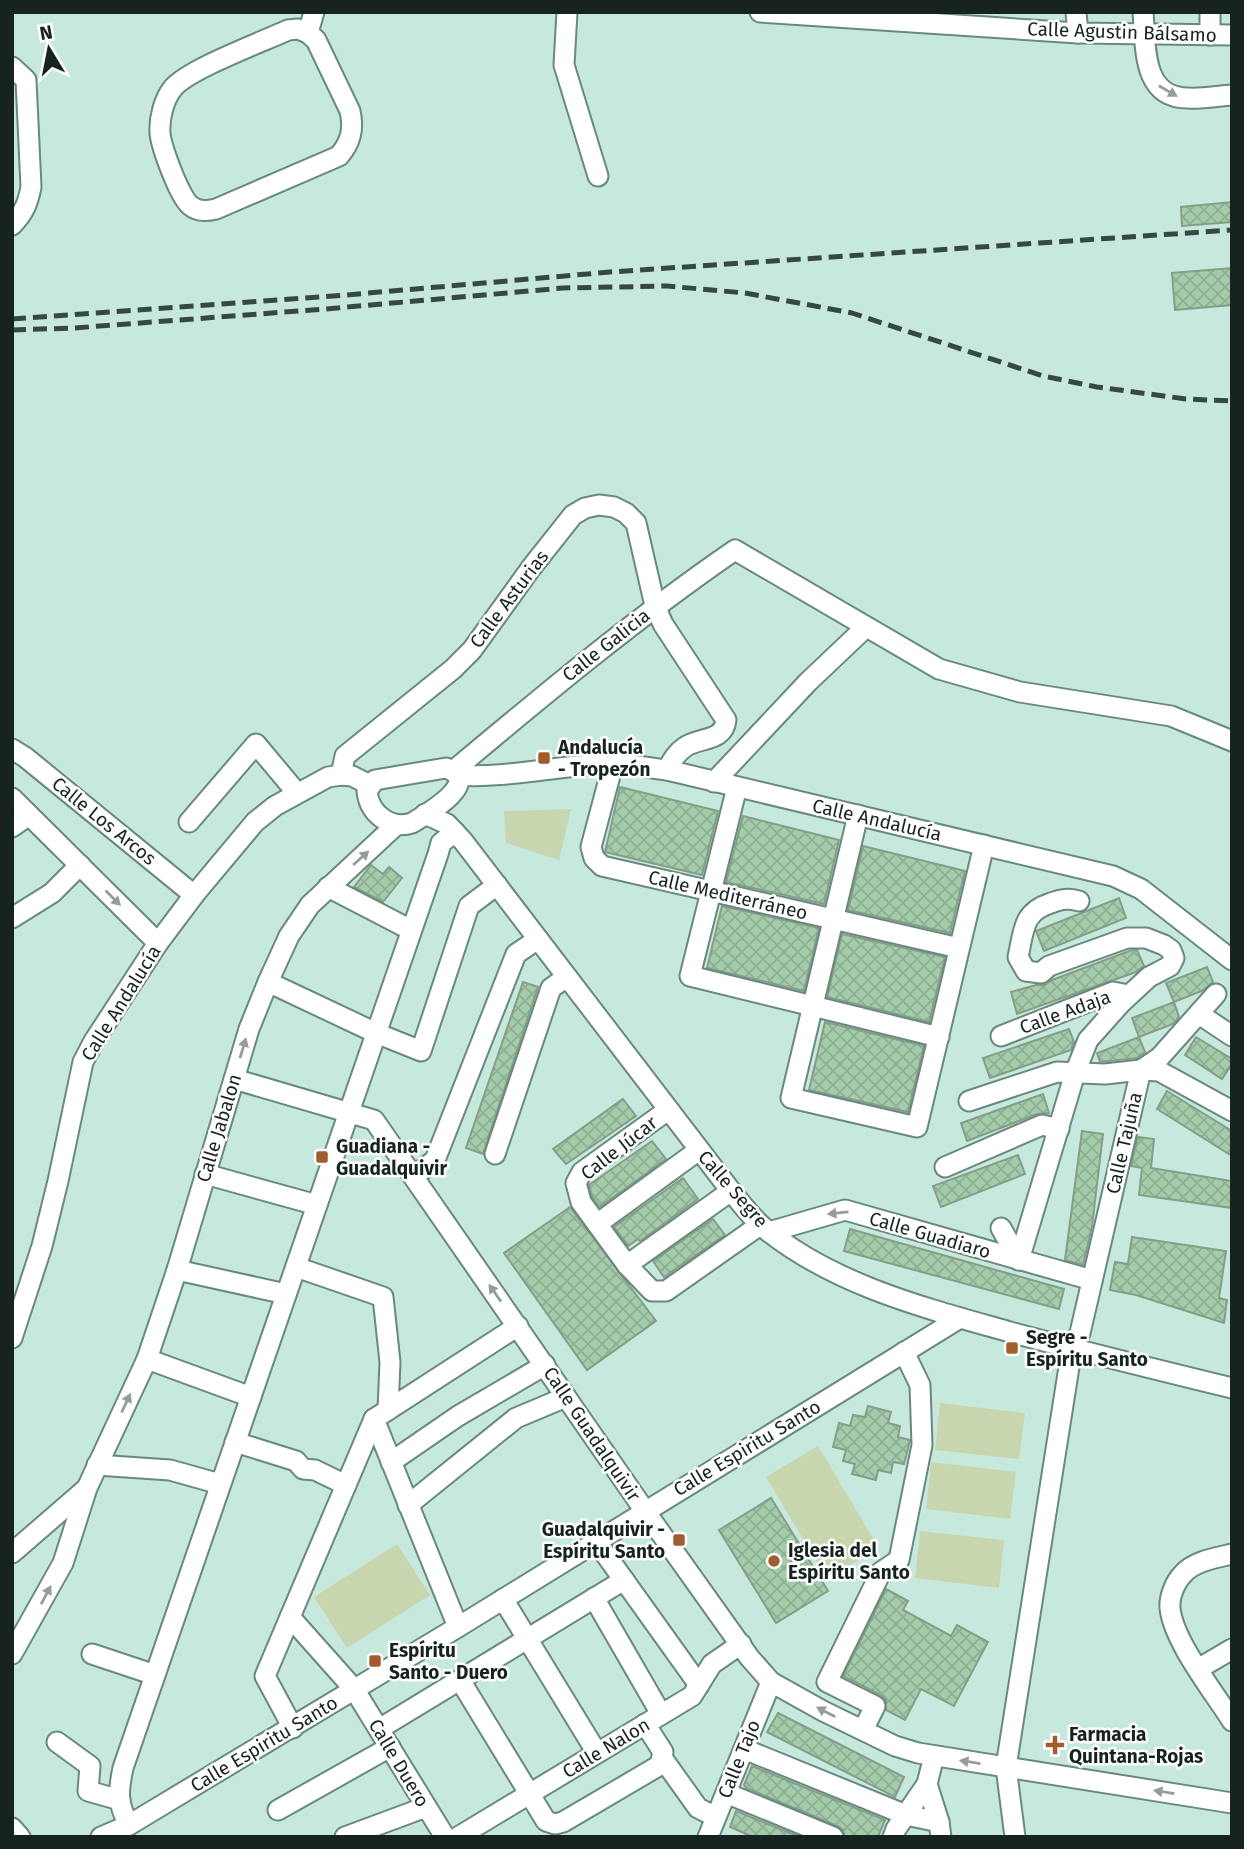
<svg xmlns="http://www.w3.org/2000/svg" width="1244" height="1849" font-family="'Fira Sans',sans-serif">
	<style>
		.green { fill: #c8d6b0 }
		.building { fill: url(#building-cross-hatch); stroke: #869d88; stroke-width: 2 }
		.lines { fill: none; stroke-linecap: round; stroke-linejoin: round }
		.minor-casing { stroke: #69897e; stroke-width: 23 }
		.minor { stroke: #fff; stroke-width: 19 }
		.rail { stroke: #374842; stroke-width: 5; stroke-dasharray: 14 7; stroke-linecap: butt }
		.oneway { fill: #969c9a }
		.poi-dot { fill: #a25d2f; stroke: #fff; stroke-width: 2.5 }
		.labels { text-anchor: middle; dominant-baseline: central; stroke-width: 5; stroke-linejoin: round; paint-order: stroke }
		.street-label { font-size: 19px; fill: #16231f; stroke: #fff }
		.poi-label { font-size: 19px; font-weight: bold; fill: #16231f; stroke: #fff; text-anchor: start }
	</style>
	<defs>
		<pattern id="building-cross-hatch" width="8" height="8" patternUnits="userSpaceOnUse" patternTransform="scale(1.75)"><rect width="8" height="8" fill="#a5ccaa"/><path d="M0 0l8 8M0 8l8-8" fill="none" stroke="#8daf92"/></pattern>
	</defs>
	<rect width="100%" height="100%" fill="#c7e9dd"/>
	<g class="green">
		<polygon points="571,809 559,860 506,843 504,811"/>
		<polygon points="940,1403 1025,1413 1019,1459 935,1450"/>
		<polygon points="818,1446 879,1548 827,1579 766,1477"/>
		<polygon points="931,1462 1016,1472 1010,1519 926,1509"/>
		<polygon points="920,1531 1004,1540 999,1588 915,1578"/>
		<polygon points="397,1544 430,1595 347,1648 314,1597"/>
	</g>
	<g class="building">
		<polygon points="1232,202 1232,222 1182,226 1181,207"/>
		<polygon points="1232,268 1232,305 1175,310 1172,273"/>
		<polygon points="620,787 718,811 702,875 605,852"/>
		<polygon points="743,816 839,840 824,904 726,882"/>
		<polygon points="863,846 965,871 950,933 848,910"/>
		<polygon points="371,865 383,874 389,867 402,878 383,902 354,887"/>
		<polygon points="1119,898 1126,918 1044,951 1036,931"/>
		<polygon points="722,906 819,928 804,991 707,968"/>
		<polygon points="842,934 945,957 929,1022 827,997"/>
		<polygon points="1132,950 1137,950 1144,966 1136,972 1017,1014 1011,992 1036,985 1045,985 1052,980"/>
		<polygon points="1207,967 1213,982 1202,991 1174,1002 1166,983"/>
		<polygon points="523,982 538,987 483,1154 466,1148"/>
		<polygon points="1174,1002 1179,1017 1173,1024 1139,1037 1132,1018"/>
		<polygon points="825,1022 924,1046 908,1112 809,1090"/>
		<polygon points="1069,1029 1074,1042 1071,1050 990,1078 983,1058"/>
		<polygon points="1139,1037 1145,1052 1137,1058 1100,1062 1097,1053"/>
		<polygon points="1196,1037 1232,1059 1232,1064 1222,1079 1185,1055"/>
		<polygon points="1167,1091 1232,1131 1232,1156 1157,1109"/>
		<polygon points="1043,1094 1049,1113 1037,1114 967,1141 961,1123"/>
		<polygon points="623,1099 636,1116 566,1164 553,1149"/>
		<polygon points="1082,1131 1103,1134 1092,1226 1083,1265 1065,1260"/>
		<polygon points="1138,1137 1154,1139 1151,1168 1232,1181 1232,1208 1139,1195 1142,1168 1131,1166"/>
		<polygon points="652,1141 666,1159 600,1207 592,1197 589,1185"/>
		<polygon points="1018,1155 1025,1174 941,1207 933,1186"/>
		<polygon points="683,1178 698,1199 640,1241 638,1239 628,1246 614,1227"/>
		<polygon points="570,1207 656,1321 587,1370 504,1253"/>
		<polygon points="713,1219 725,1235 664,1277 653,1261"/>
		<polygon points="850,1229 1064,1289 1059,1309 844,1251"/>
		<polygon points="1132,1237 1226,1251 1219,1298 1227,1300 1224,1323 1136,1295 1110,1290 1115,1262 1128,1264"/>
		<polygon points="868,1406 891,1412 888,1423 900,1426 898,1437 910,1440 904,1464 893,1462 891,1473 878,1470 876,1480 852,1474 855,1464 843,1461 846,1450 833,1447 839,1423 850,1426 853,1415 865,1417"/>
		<polygon points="771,1498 828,1591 776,1623 719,1530"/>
		<polygon points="886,1589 908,1601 903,1610 951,1636 957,1625 988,1642 954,1706 921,1689 905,1720 886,1710 886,1700 881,1695 843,1676"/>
		<polygon points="778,1713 904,1777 895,1797 767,1732"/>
		<polygon points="752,1766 885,1820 878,1837 845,1837 843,1830 838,1826 746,1788 744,1785"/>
		<polygon points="736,1811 800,1837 753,1837 730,1827"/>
	</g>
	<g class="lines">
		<g class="minor-casing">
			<g id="minor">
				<polyline points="567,12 564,65 598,176"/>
				<polyline points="760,12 1078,33 1232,35"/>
				<polyline points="1076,12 1078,33"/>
				<path d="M1143 12C1146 45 1141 98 1188 98 1202 99 1217 96 1232 95"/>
				<polyline points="1210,12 1210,35"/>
				<path d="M298 29 308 33 316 40 350 111C354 129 351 142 339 156L216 209C208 211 198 212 191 206 180 199 161 146 160 133 159 118 164 99 173 88 189 69 262 42 288 30Z"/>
				<polyline points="308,33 314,12"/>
				<path d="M12 67 26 80 31 187C28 203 24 213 12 225"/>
				<polyline points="12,749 25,757 194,895"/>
				<polyline points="613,764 591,847 594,858 602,866 959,948"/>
				<path d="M446 768C485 781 425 815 412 823 391 830 369 814 367 791L375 780Z"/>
				<path d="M453 771C545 694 636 618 735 550L939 669 1020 692 1171 716 1232 741"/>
				<path d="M341 775 345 756 453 669 472 650 531 568 573 515 585 508 599 505 614 507 626 513 636 523 655 606 663 624 726 720C724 742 699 737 685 747 676 753 672 761 667 770"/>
				<path d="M457 775C509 779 561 764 613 764 632 764 649 768 667 770L1113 876 1141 889 1232 960"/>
				<polyline points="714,782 808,682 866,627"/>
				<polyline points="737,787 690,976 939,1037"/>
				<polyline points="12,798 158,943"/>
				<path d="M425 814 447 824 463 841 731 1191C741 1203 751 1217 763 1227 833 1285 925 1308 1010 1332 1084 1352 1158 1370 1232 1388"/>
				<polyline points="858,815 791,1098 917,1127 984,845"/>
				<polyline points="189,822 256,744 297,793"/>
				<polyline points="12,827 29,815"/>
				<polyline points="328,887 411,930"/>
				<polyline points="12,918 52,893 80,865"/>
				<polyline points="268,982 376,1033 421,1051 469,906 497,885"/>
				<polyline points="1199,1014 1232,1036"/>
				<polyline points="1001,1036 1113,992 1129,995"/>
				<polyline points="234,1079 374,1120 645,1511 749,1657 771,1682 823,1711 895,1746 918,1753 1232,1803"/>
				<polyline points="969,1101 1057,1072 1105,1074 1141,1070 1159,1071 1232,1111"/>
				<polyline points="668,1110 582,1172 576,1183 581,1202 627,1265 652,1291 666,1291 760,1225"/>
				<polyline points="495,1154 551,988 567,977"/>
				<polyline points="945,1167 1042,1125 1059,1129"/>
				<polyline points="205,1174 317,1205"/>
				<polyline points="414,1176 435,1160 516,954 538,939"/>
				<polyline points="597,1224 699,1150"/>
				<polyline points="1001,1228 1019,1260"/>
				<polyline points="769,1232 845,1210 1092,1280"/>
				<path d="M1019 1260 1075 1073 1088 1040 1121 1003 1149 977 1170 966 1174 958 1171 950 1164 945 1146 938H1127L1049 966 1041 973 1026 971 1018 957C1024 931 1022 912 1051 903 1062 899 1068 898 1079 901"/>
				<polyline points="627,1265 731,1191"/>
				<polyline points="296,1267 383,1297 390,1362 388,1410"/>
				<polyline points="177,1270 286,1294"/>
				<polyline points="12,1338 42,1246 58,1181 83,1062 94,1041 158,943 194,895 255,822 275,806 328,777 341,775 352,776 370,785"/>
				<polyline points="147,1359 251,1397"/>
				<polyline points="374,1419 458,1627"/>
				<polyline points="235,1442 296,1461 303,1469 315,1470 346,1485"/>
				<polyline points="391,1462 458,1416 545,1365"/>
				<polyline points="97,1465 170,1470 220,1484"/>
				<polyline points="408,1505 516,1418 566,1397"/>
				<polyline points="596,1541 699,1685"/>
				<polyline points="12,1553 86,1489"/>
				<path d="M1232 1554C1216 1558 1194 1561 1183 1574 1175 1582 1169 1597 1170 1608 1173 1641 1214 1692 1232 1721"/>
				<polyline points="594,1598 661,1714"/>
				<polyline points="503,1599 597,1753"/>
				<polyline points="290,1617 354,1689 445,1837"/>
				<polyline points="12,1654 63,1563 87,1488 147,1359 177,1270 249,1029 268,982 289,936 310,905 396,825"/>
				<polyline points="92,1654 155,1675"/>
				<polyline points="1198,1669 1232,1649"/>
				<polyline points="460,1680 546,1821 555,1824 563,1822 660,1765 663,1752 645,1724"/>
				<polyline points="293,1728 265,1676 374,1419 518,1326"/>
				<polyline points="379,1729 624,1580"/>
				<polyline points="863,1730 875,1706 827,1682 881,1572 899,1560 922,1445 920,1385 904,1352"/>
				<polyline points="57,1742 90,1766 88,1791 120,1800"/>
				<polyline points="744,1749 906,1815 939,1822"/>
				<polyline points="663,1759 698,1808 716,1817"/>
				<polyline points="927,1784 939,1822 941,1837"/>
				<polyline points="726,1793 833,1837"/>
				<polyline points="278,1810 390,1747"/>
				<path d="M129 1825C117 1803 118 1792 123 1768L438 854 441 843 455 832"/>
				<polyline points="12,1828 20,1837"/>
				<polyline points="101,1837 129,1825 458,1627 960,1318"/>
				<polyline points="345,1837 426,1807"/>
				<polyline points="458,1837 692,1696 712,1664 741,1644"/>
				<polyline points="708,1837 771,1682"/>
				<polyline points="893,1837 896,1829 927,1784 934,1756"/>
				<polyline points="1015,1837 1006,1767 1072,1348 1080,1333 1141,1070 1160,1057 1216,994"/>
			</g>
		</g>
		<use href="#minor" class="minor"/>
		<g class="rail">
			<polyline points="12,319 346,295 610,272 1232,230"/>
			<polyline points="12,330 74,328 325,309 563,288 667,286 745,293 852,313 1043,376 1097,387 1186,399 1232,401"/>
		</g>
	</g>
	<defs><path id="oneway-solid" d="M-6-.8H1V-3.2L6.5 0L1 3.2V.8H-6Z" transform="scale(1.75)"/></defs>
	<g class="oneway">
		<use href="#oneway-solid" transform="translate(1168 91) rotate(30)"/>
		<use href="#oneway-solid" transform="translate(361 858) rotate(-42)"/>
		<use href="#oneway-solid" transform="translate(113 898) rotate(45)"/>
		<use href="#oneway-solid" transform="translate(243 1048) rotate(-73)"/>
		<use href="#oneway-solid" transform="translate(838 1213) rotate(174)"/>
		<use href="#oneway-solid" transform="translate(495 1293) rotate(-125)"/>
		<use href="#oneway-solid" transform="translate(126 1403) rotate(-65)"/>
		<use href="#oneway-solid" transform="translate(46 1595) rotate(-62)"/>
		<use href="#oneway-solid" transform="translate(826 1712) rotate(-153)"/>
		<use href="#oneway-solid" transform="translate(970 1762) rotate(-171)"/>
		<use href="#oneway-solid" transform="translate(1164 1792) rotate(-171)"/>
	</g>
	<g class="poi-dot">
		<rect x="537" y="751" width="14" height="14" rx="3.5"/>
		<rect x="315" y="1150" width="14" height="14" rx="3.5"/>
		<rect x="1005" y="1341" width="14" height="14" rx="3.5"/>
		<rect x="672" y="1533" width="14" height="14" rx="3.5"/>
		<circle cx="774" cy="1561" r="7"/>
		<rect x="368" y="1654" width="14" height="14" rx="3.5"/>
		<path d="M1051.5 1734.5h7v7h7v7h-7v7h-7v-7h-7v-7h7z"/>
	</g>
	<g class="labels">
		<g class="street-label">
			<text transform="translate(1122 32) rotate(2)">Calle Agustin Bálsamo</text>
			<text transform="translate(509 599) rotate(-53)">Calle Asturias</text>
			<text transform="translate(606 645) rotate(-38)">Calle Galicia</text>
			<text transform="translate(877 820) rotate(13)">Calle Andalucía</text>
			<text transform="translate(104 821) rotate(39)">Calle Los Arcos</text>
			<text transform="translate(728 895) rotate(13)">Calle Mediterráneo</text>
			<text transform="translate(121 1003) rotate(-58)">Calle Andalucía</text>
			<text transform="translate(1065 1012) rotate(-20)">Calle Adaja</text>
			<text transform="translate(219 1128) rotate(-73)">Calle Jabalon</text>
			<text transform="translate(1124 1143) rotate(-77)">Calle Tajuña</text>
			<text transform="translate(619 1148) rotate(-38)">Calle Júcar</text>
			<text transform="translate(733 1189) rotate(49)">Calle Segre</text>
			<text transform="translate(930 1235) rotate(16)">Calle Guadiaro</text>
			<text transform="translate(592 1434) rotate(56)">Calle Guadalquivir</text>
			<text transform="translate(747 1448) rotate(-31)">Calle Espiritu Santo</text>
			<text transform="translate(264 1744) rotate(-31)">Calle Espiritu Santo</text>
			<text transform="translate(606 1748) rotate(-31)">Calle Nalon</text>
			<text transform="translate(739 1759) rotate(-68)">Calle Tajo</text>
			<text transform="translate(399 1763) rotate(59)">Calle Duero</text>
		</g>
		<g class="poi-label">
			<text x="558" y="747">Andalucía<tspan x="558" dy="22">- Tropezón</tspan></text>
			<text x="336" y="1146">Guadiana -<tspan x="336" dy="22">Guadalquivir</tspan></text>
			<text x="1026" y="1337">Segre -<tspan x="1026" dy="22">Espíritu Santo</tspan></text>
			<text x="665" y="1529" text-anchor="end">Guadalquivir -<tspan x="665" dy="22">Espíritu Santo</tspan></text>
			<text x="788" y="1550">Iglesia del<tspan x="788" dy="22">Espíritu Santo</tspan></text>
			<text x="389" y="1650">Espíritu<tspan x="389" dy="22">Santo - Duero</tspan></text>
			<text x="1069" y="1734">Farmacia<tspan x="1069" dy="22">Quintana-Rojas</tspan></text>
		</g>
	</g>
	<rect width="1244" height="1849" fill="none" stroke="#16231f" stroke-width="28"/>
	<g transform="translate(49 49) rotate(350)" stroke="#ffffff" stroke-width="5" paint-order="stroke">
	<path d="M0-5L12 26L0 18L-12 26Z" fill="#16231f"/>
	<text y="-10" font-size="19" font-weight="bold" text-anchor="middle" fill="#16231f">N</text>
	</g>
</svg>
